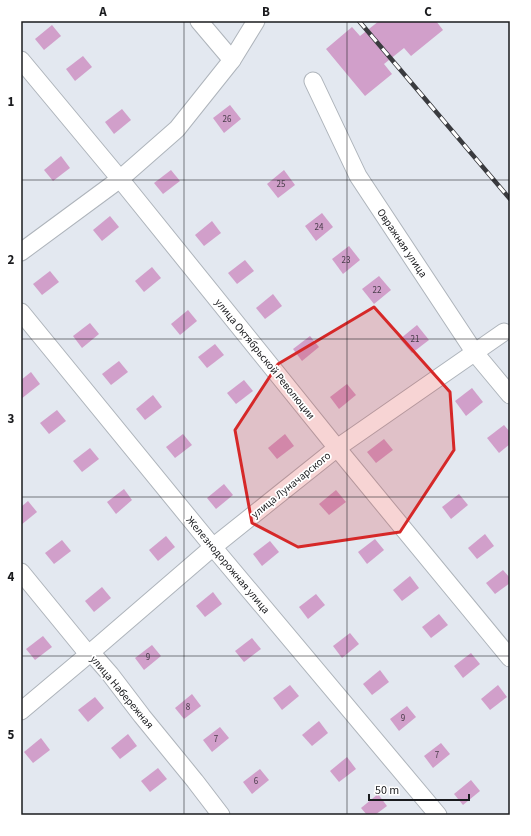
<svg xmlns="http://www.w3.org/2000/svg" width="531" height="836" font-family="'Source Sans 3',sans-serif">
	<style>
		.building { fill: #d19fca }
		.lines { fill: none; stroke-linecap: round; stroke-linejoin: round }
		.minor-casing { stroke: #aeb4bb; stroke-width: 19 }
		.minor { stroke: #fff; stroke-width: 17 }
		.rail-casing { stroke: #3a3b3f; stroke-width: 4.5 }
		.rail { stroke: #fff; stroke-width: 3; stroke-dasharray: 9; stroke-linecap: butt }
		.marked { fill: #d62828; fill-opacity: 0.2; stroke: #d62828; stroke-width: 3; stroke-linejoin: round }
		.grid { fill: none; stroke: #1a1b1e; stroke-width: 1; stroke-opacity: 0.55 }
		.labels { text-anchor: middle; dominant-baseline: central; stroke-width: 3.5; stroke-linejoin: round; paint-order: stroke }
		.number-label { font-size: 9px; fill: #483c49 }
		.street-label { font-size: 11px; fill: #1a1b1e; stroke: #fff }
		.neatline { fill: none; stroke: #1a1b1e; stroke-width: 1.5 }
		.grid-label { font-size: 13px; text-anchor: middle; font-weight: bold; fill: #1a1b1e }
	</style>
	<rect width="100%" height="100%" fill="#e3e8f0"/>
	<g class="building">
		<polygon points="379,21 436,21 443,30 411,56 404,48 384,64 392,74 365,96 326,49 352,27 360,36"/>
		<polygon points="52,25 61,36 44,50 35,39"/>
		<polygon points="83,56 92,67 75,81 66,69"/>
		<polygon points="230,105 241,119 224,133 213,118"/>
		<polygon points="122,109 131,120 114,134 105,122"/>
		<polygon points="61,156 70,168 53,181 44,170"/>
		<polygon points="171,170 180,181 163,194 154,183"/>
		<polygon points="284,170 295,185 278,198 267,184"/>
		<polygon points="322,213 333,227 316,241 305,226"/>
		<polygon points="110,216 119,227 102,241 93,230"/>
		<polygon points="212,221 221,233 204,246 195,235"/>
		<polygon points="349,246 360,260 343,274 332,259"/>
		<polygon points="245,260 254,271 237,284 228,273"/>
		<polygon points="152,267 161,278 144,292 135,281"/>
		<polygon points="50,271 59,282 42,295 33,284"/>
		<polygon points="379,276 391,290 374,304 362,289"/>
		<polygon points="273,294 282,306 265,319 256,308"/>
		<polygon points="188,310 197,321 180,335 171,324"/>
		<polygon points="90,323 99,334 82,348 73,336"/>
		<polygon points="417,325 429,340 412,353 400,339"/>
		<polygon points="310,336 319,347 302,361 293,349"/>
		<polygon points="215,344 224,355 207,368 198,357"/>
		<polygon points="119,361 128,372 111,385 102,374"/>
		<polygon points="31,372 40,384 21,399 21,380"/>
		<polygon points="244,380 253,391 236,404 227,393"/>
		<polygon points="347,384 356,395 339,409 330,397"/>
		<polygon points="472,388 483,402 466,416 455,401"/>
		<polygon points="153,395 162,407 145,420 136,409"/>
		<polygon points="57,410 66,421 49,434 40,423"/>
		<polygon points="504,425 510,432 510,444 499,453 487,438"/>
		<polygon points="183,434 192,445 175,458 166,447"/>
		<polygon points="285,434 294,446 277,459 268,448"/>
		<polygon points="384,439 393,450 376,463 367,452"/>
		<polygon points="90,448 99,459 82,472 73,461"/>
		<polygon points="224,484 233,495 216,509 207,498"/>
		<polygon points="124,489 132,500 116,514 107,502"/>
		<polygon points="336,490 346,502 329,515 319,504"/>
		<polygon points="459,494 468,505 451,519 442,507"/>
		<polygon points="28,501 37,512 21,525 21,507"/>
		<polygon points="485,534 494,546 477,559 468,548"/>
		<polygon points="166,536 175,547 158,561 149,550"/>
		<polygon points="375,539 384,550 367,564 358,552"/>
		<polygon points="62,540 71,551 54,564 45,553"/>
		<polygon points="270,541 279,552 262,566 253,554"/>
		<polygon points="503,570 510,578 510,583 495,594 486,583"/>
		<polygon points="410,576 419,588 402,601 393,590"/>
		<polygon points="102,587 111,598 94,612 85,601"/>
		<polygon points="213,592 222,604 205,617 196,606"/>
		<polygon points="316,594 325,605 308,619 299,607"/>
		<polygon points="439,614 448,625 431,638 422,627"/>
		<polygon points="350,633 359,644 342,658 333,646"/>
		<polygon points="43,636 52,647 35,660 26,649"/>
		<polygon points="252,638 261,649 244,662 235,651"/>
		<polygon points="152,645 161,656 144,670 135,658"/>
		<polygon points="471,653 480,664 463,678 454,666"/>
		<polygon points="380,670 389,682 372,695 363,684"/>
		<polygon points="290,685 299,696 282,710 273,698"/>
		<polygon points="498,685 507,697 490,710 481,699"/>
		<polygon points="192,694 201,706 184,719 175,708"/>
		<polygon points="95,697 104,708 88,722 78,710"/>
		<polygon points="407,706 416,717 399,731 390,719"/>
		<polygon points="319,721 328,733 312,746 302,735"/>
		<polygon points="220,727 229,738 212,752 203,740"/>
		<polygon points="128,734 137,746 120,759 111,748"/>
		<polygon points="41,738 50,750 33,763 24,752"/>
		<polygon points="441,743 450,754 433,768 424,756"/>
		<polygon points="347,757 356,769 339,782 330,771"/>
		<polygon points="158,768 167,779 150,792 141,781"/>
		<polygon points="260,769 269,780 252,794 243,782"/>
		<polygon points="471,780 480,791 463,805 454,794"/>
		<polygon points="378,794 387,806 375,815 367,815 361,808"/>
	</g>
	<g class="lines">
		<g class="minor-casing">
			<g id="minor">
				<polyline points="199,21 232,60"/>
				<polyline points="21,60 120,179 337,448 510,658"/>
				<polyline points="313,81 358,176 475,353 510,395"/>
				<polyline points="21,252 120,179 177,129 232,60 256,21"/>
				<polyline points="21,312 213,547 438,815"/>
				<polyline points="21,572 84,649 96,658 110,674 142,716 195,781 221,815"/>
				<polyline points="21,711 90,653 213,547 337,448 504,332"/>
			</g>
		</g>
		<use href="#minor" class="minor"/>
		<g class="rail-casing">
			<polyline id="rail" points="359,21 510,199"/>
		</g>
		<use href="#rail" class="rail"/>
	</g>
	<path class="marked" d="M374 307 450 392 454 450 400 532 298 547 252 523 235 430 278 364Z"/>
	<path class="grid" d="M184 21V815M347 21V815M21 180H510M21 339H510M21 497H510M21 656H510"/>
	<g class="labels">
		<g class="number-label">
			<text x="227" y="119">26</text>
			<text x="281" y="184">25</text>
			<text x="319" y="227">24</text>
			<text x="346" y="260">23</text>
			<text x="377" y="290">22</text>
			<text x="415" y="339">21</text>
			<text x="148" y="657">9</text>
			<text x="188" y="707">8</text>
			<text x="403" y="718">9</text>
			<text x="216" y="739">7</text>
			<text x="437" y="755">7</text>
			<text x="256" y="781">6</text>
		</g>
		<g class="street-label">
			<text transform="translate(402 243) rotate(56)">Овражная улица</text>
			<text transform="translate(265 359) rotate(51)">улица Октябрьской Революции</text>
			<text transform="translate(291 485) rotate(-39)">улица Луначарского</text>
			<text transform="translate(228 565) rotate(50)">Железнодорожная улица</text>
			<text transform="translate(122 692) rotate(50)">улица Набережная</text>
		</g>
	</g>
	<rect width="531" height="836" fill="none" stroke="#ffffff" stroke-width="44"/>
	<path d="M369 794v6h100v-6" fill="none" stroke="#1a1b1e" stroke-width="2"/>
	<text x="375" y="794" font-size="12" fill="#1a1b1e" stroke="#ffffff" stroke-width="3" paint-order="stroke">50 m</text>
	<rect x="22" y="22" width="487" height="792" class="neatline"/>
	<g class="grid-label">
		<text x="103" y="16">A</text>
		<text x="266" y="16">B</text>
		<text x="428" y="16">C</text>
		<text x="11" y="106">1</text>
		<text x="11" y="264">2</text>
		<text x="11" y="423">3</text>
		<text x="11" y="581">4</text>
		<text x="11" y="739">5</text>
	</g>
</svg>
